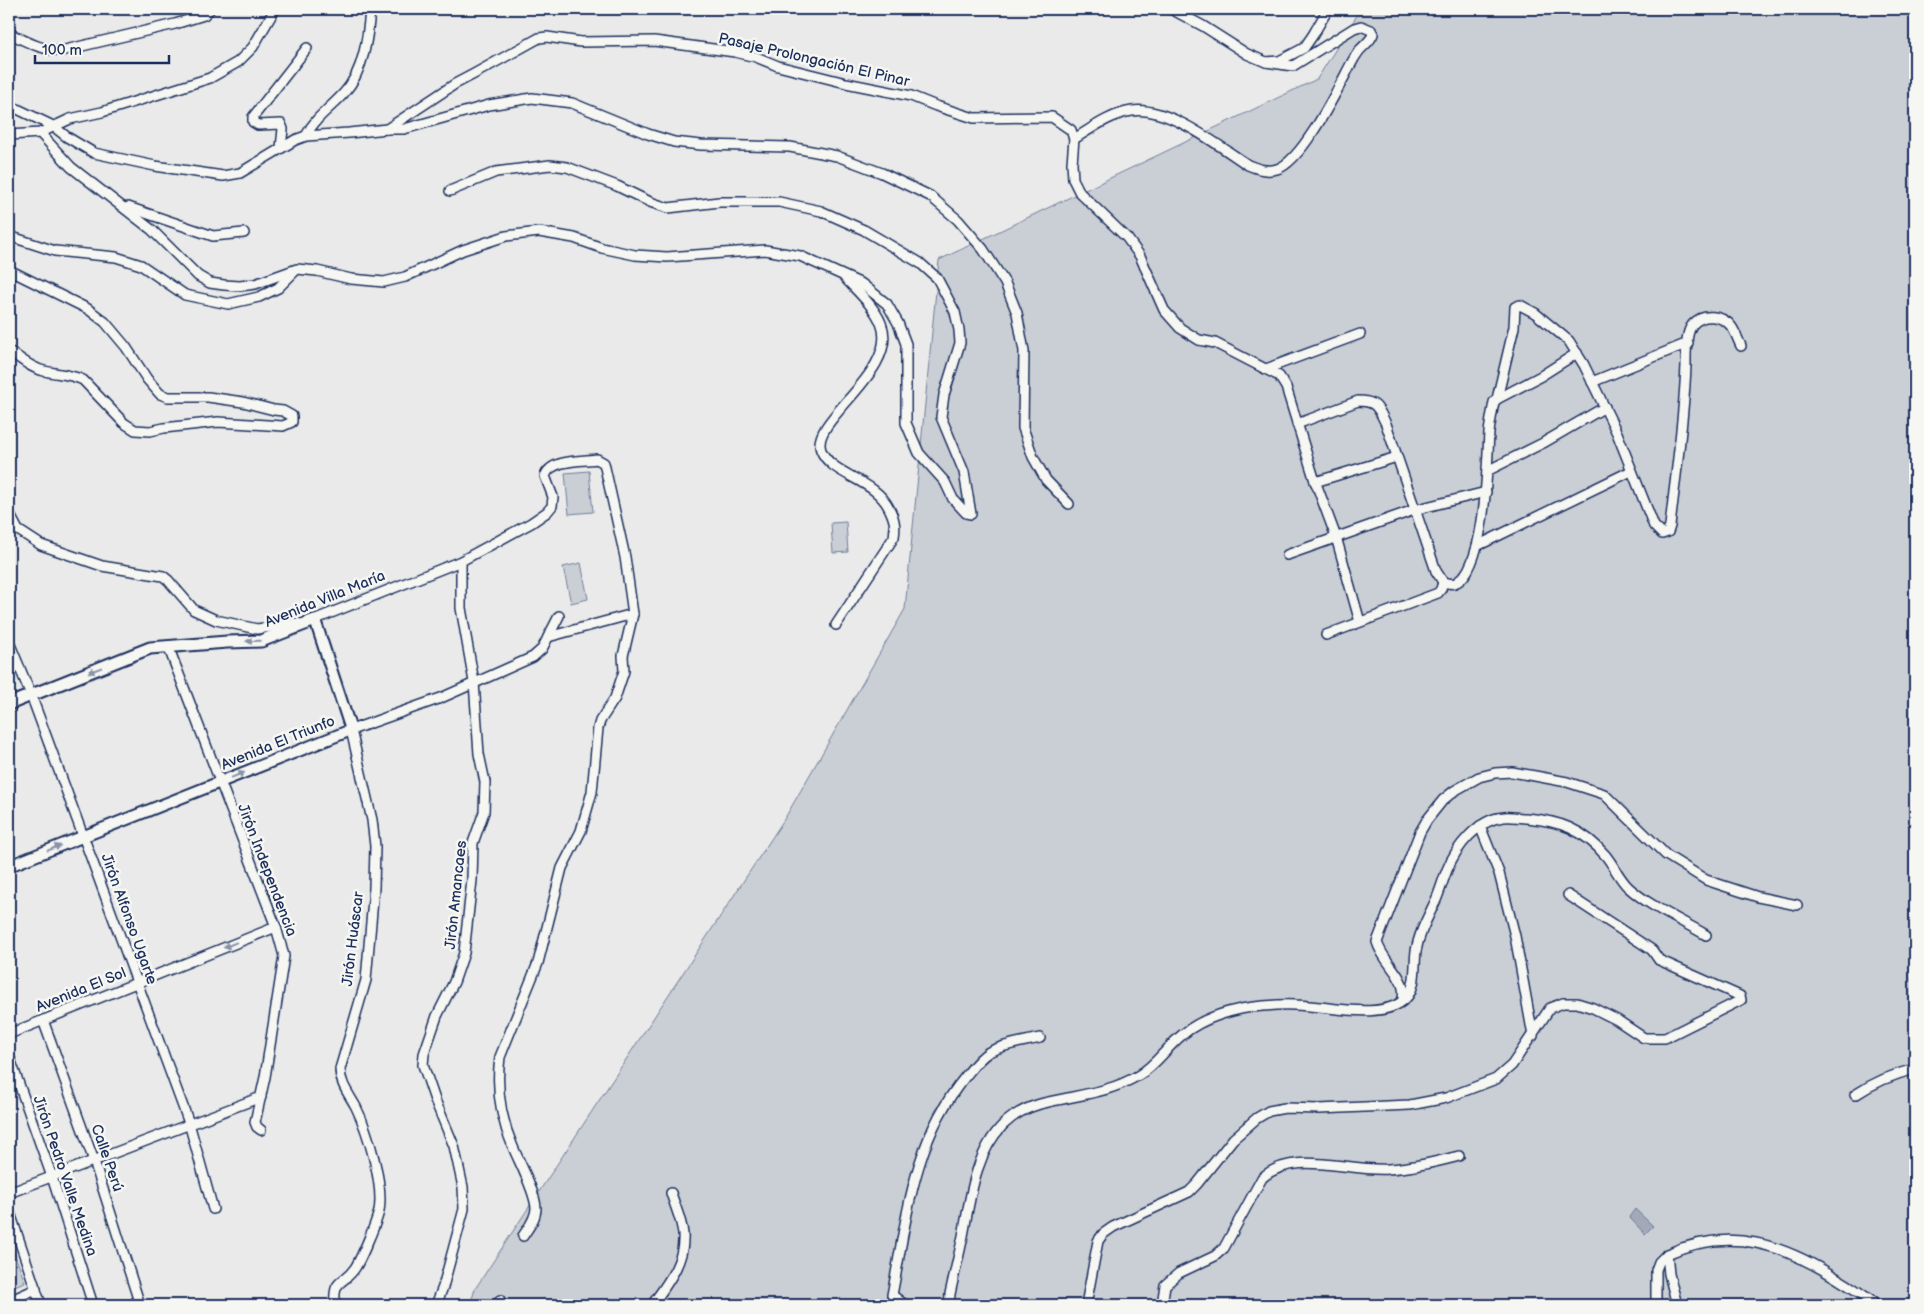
<svg xmlns="http://www.w3.org/2000/svg" width="1924" height="1314" font-family="'Balsamiq Sans',sans-serif">
	<style>
		.green { fill: #caced5; stroke: #727e9a }
		.water { fill: #a2aaba; stroke: #6c7995 }
		.lines { fill: none; stroke-linecap: round; stroke-linejoin: round }
		.minor-casing { stroke: #1b2f5e; stroke-width: 12 }
		.tertiary-casing { stroke: #1b2f5e; stroke-width: 14 }
		.secondary-casing { stroke: #1b2f5e; stroke-width: 15 }
		.minor { stroke: #f6f6f2; stroke-width: 9 }
		.tertiary { stroke: #f6f6f2; stroke-width: 10 }
		.secondary { stroke: #f6f6f2; stroke-width: 11 }
		.oneway { fill: #8892a8 }
		.labels { text-anchor: middle; dominant-baseline: central; stroke-width: 5; stroke-linejoin: round; paint-order: stroke }
		.street-label { font-size: 15px; fill: #1b2f5e; stroke: #f6f6f2 }
	</style>
	<rect width="100%" height="100%" fill="#e9eae9"/>
	<filter id="ink" filterUnits="userSpaceOnUse"><feTurbulence type="fractalNoise" baseFrequency=".02" numOctaves="2"/><feDisplacementMap in="SourceGraphic" scale="10" xChannelSelector="R" yChannelSelector="G"/><feConvolveMatrix kernelMatrix="1 2 1 2 8 2 1 2 1" color-interpolation-filters="sRGB"/></filter>
	<g filter="url(#ink)">
		<g class="green">
			<polygon points="1361,9 1915,9 1915,1291 1909,1305 470,1305 475,1289 785,818 905,609 939,260 1317,79"/>
			<polygon points="589,471 593,512 569,514 565,473"/>
			<polygon points="846,522 848,552 833,553 831,523"/>
			<polygon points="581,563 588,599 571,603 563,567"/>
			<polygon points="9,1239 25,1282 9,1288"/>
		</g>
		<polygon class="water" points="1635,1209 1653,1226 1645,1234 1629,1217"/>
		<g class="lines">
			<g class="minor-casing">
				<g id="minor">
					<polyline points="1171,9 1203,26 1247,54 1266,62 1279,61 1304,48 1313,35 1328,9"/>
					<path d="M9 33C27 42 45 52 65 50L175 24 204 15 210 9"/>
					<polyline points="9,105 53,126 67,137 94,153 155,166 223,176 240,173 295,140 306,136 349,133 387,129 455,84 474,74 539,38 547,37 581,42 654,41 735,52 756,57 778,66 846,83 911,96 936,106 974,118 1052,117 1071,130 1074,139 1072,163 1073,179 1080,193 1127,238 1140,256 1164,310 1180,328 1199,340 1215,343 1279,376 1286,387 1314,478 1336,537 1360,622"/>
					<polyline points="387,129 404,129 489,105 532,98 572,103 648,134 674,142 701,145 790,147 837,156 882,173 930,196 958,220 983,249 1005,283 1017,313 1024,351 1023,428 1033,457 1046,480 1069,504"/>
					<polyline points="40,133 71,167 152,230 198,276 210,283 224,285 240,286 255,284 297,269 317,271 351,279 384,282 405,277 463,250 506,236 539,232 574,238 602,248 635,255 667,257 765,250 800,256 862,284 887,304 898,323 906,344 906,423 919,453 945,482 953,499 966,513 971,514 964,472 941,417 944,395 960,343 959,330 955,312 937,278 920,263 864,230 821,211 779,202 719,202 668,208 650,202 617,186 567,167 550,165 496,172 450,191"/>
					<polyline points="9,135 40,133 70,119 102,112 210,78 238,62 253,47 275,9"/>
					<path d="M306 136C315 117 331 108 344 93 364 71 368 37 370 9"/>
					<path d="M1074 139C1092 128 1111 114 1132 111 1168 106 1219 146 1248 165 1258 169 1267 172 1277 169 1303 161 1338 88 1351 64 1353 60 1356 55 1359 51 1364 45 1371 41 1373 34L1371 30 1361 26 1354 28 1293 66 1266 62"/>
					<polyline points="281,148 283,129 281,124 258,125 253,122 253,117 307,48"/>
					<polyline points="128,207 213,236 244,233"/>
					<polyline points="9,236 55,251 116,257 141,265 185,295 228,304 259,297 278,288 295,271"/>
					<path d="M9 270 88 309 105 322 126 347 147 379 160 394 168 397H208L243 402 274 410 283 411 292 416V422L283 426 218 422 164 428 150 431 135 430 124 423 83 380C71 374 57 374 44 371 30 368 20 358 9 351"/>
					<polyline points="1266,369 1360,334"/>
					<polyline points="1592,382 1688,343"/>
					<polyline points="1497,399 1541,376 1577,353"/>
					<path d="M1297 424 1358 401C1377 401 1378 408 1386 424L1436 571 1443 582C1448 583 1453 585 1457 582 1486 566 1487 464 1489 433 1490 423 1492 413 1494 402L1497 399 1514 327 1515 307 1520 305 1535 313 1569 341 1584 365 1617 433 1654 526 1662 534 1668 532 1670 526C1676 472 1684 420 1686 365 1686 354 1685 333 1693 324 1703 313 1722 315 1731 326 1735 331 1738 340 1741 346"/>
					<polyline points="1487,471 1543,443 1605,407"/>
					<polyline points="1315,482 1397,457"/>
					<polyline points="9,513 18,530 41,545 102,566 163,576 168,580 194,610 216,620 257,629 298,623"/>
					<polyline points="1477,546 1631,471"/>
					<polyline points="1287,555 1414,510 1486,492"/>
					<path d="M311 621 461 561 531 523 547 512 552 506 553 497 545 476C551 459 582 461 597 459L604 463 625 557 633 614 623 656 624 671 615 698 600 721 598 728 592 792 581 831 562 868 538 963 500 1057C496 1087 501 1119 513 1147 520 1164 535 1191 536 1208 536 1219 528 1228 523 1236"/>
					<path d="M836 625 894 537C896 525 894 518 889 508 874 478 831 476 821 450 809 420 901 371 881 323 874 306 857 291 845 278"/>
					<polyline points="1326,635 1438,593 1441,589 1443,582"/>
					<polyline points="548,637 633,614"/>
					<polyline points="9,642 31,695 189,1123 213,1209"/>
					<polyline points="168,646 276,927 284,956 265,1077 255,1122 257,1127 261,1130"/>
					<polyline points="1480,826 1499,873 1515,936 1533,1036"/>
					<path d="M1403 1000C1403 997 1404 992 1403 988 1400 972 1382 960 1377 942L1420 832 1427 820 1443 800 1454 791 1479 777 1495 773 1512 772 1535 776 1567 782 1604 794 1666 855 1706 880 1758 897 1797 905"/>
					<polyline points="43,1020 94,1161 140,1305"/>
					<polyline points="9,1034 276,927"/>
					<polyline points="9,1056 52,1177 93,1305"/>
					<path d="M1855 1095C1873 1083 1894 1074 1915 1069"/>
					<polyline points="9,1193 261,1097"/>
					<polyline points="9,1210 41,1305"/>
					<polyline points="9,1301 36,1289"/>
					<path d="M335 1305C333 1277 343 1286 355 1268 361 1259 377 1221 379 1211 384 1184 368 1132 356 1107 349 1094 340 1084 340 1069L366 980 374 888 375 846 372 820 351 730 441 698 533 657 542 649 559 616"/>
					<polyline points="436,1305 443,1287 464,1209 463,1187 454,1146 435,1100 423,1065 424,1054 437,1016 454,982 464,953 472,880 473,843 484,812 485,782 479,754 474,682 461,608 461,561"/>
					<polyline points="497,1305 500,1300"/>
					<path d="M652 1305C667 1284 685 1262 683 1234 682 1221 675 1206 671 1193"/>
					<path d="M905 1305 892 1295C907 1218 913 1140 965 1077 972 1068 979 1058 989 1052 1004 1044 1023 1042 1040 1038"/>
					<path d="M949 1305 950 1294C954 1275 959 1255 963 1236 970 1199 975 1153 1003 1125 1013 1115 1026 1108 1040 1104 1074 1095 1108 1094 1139 1075 1156 1065 1167 1047 1182 1035 1203 1017 1236 1008 1263 1006 1274 1005 1285 1004 1295 1005 1325 1005 1383 1022 1406 998 1417 987 1414 965 1416 951 1419 933 1428 917 1436 900 1440 891 1443 880 1447 870 1456 847 1478 819 1504 817 1511 816 1519 818 1526 818 1560 821 1583 829 1606 856 1614 866 1619 878 1628 887 1650 907 1681 920 1706 935"/>
					<polyline points="1086,1305 1098,1241 1103,1234 1113,1227 1189,1192 1197,1184 1233,1139 1257,1118 1269,1111 1285,1108 1319,1109 1410,1105 1446,1098 1496,1079 1512,1065 1550,1008 1563,1003 1577,1003 1593,1008 1617,1020 1644,1038 1665,1038 1741,1000 1740,996 1659,960 1652,950 1568,895"/>
					<path d="M1162 1305 1165 1285 1179 1273 1215 1256 1224 1248 1262 1178C1293 1149 1349 1172 1388 1169 1412 1168 1435 1162 1459 1156"/>
					<polyline points="1656,1305 1656,1270 1659,1262 1667,1254"/>
					<path d="M1677 1305 1669 1274 1667 1254C1730 1226 1783 1244 1838 1279 1851 1287 1865 1295 1876 1305"/>
				</g>
			</g>
			<g class="tertiary-casing">
				<polyline id="tertiary" points="9,866 351,730 315,620"/>
			</g>
			<g class="secondary-casing">
				<polyline id="secondary" points="9,704 150,648 227,642 261,641 315,620"/>
			</g>
			<use href="#minor" class="minor"/>
			<use href="#tertiary" class="tertiary"/>
			<use href="#secondary" class="secondary"/>
		</g>
		<defs><path id="oneway-solid" d="M-6-.8H1V-3.2L6.5 0L1 3.2V.8H-6Z" transform="scale(1.25)"/></defs>
		<g class="oneway">
			<use href="#oneway-solid" transform="translate(253 641) rotate(178)"/>
			<use href="#oneway-solid" transform="translate(95 670) rotate(159)"/>
			<use href="#oneway-solid" transform="translate(238 775) rotate(-22)"/>
			<use href="#oneway-solid" transform="translate(54 848) rotate(-22)"/>
			<use href="#oneway-solid" transform="translate(230 945) rotate(158)"/>
		</g>
	</g>
	<g class="labels">
		<g class="street-label">
			<text transform="translate(814 60) rotate(13)">Pasaje Prolongación El Pinar</text>
			<text transform="translate(325 599) rotate(-22)">Avenida Villa María</text>
			<text transform="translate(278 743) rotate(-22)">Avenida El Triunfo</text>
			<text transform="translate(267 870) rotate(69)">Jirón Independencia</text>
			<text transform="translate(456 895) rotate(-84)">Jirón Amancaes</text>
			<text transform="translate(129 919) rotate(70)">Jirón Alfonso Ugarte</text>
			<text transform="translate(353 939) rotate(-83)">Jirón Huáscar</text>
			<text transform="translate(81 990) rotate(-22)">Avenida El Sol</text>
			<text transform="translate(107 1158) rotate(71)">Calle Perú</text>
			<text transform="translate(65 1176) rotate(71)">Jirón Pedro Valle Medina</text>
		</g>
	</g>
	<rect width="1924" height="1314" fill="none" stroke="#f6f6f2" stroke-width="30"/>
	<rect x="15" y="15" width="1894" height="1284" fill="none" stroke="#1b2f5e" stroke-width="2" filter="url(#ink)"/>
	<path d="M35 55v8h134v-8" fill="none" stroke="#1b2f5e" stroke-width="2.5"/>
	<text x="42" y="55" font-size="15" fill="#1b2f5e" stroke="#f6f6f2" stroke-width="4" paint-order="stroke">100 m</text>
</svg>
